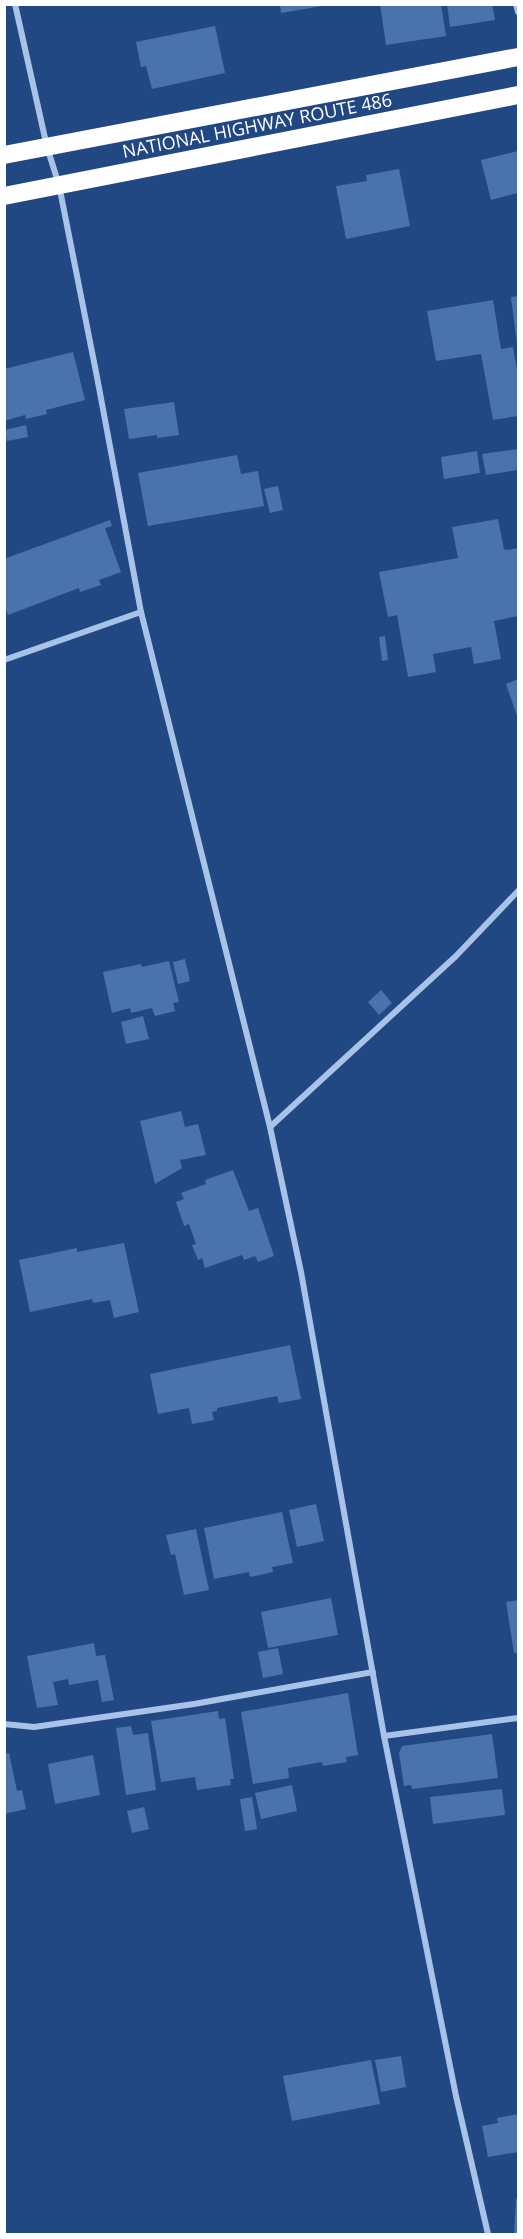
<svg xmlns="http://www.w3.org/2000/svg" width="523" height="2239" font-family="'Open Sans',sans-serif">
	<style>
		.building { fill: #4a72ab }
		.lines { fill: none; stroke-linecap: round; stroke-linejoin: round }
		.street { stroke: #a9c3e8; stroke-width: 6 }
		.highway { stroke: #fff; stroke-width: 18 }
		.labels { text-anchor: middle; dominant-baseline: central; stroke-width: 4.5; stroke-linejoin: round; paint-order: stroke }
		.street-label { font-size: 18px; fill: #fff; stroke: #214883 }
	</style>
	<rect width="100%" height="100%" fill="#214883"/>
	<g class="building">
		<polygon points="280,4 322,4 322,6 281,13"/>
		<polygon points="380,4 441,4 446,36 386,45"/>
		<polygon points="447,4 492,4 495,20 450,27"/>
		<polygon points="215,26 225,73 152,89 146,66 141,67 136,42"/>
		<polygon points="518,151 518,193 491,200 481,160"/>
		<polygon points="399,169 410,226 346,239 336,186 367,181 366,175"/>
		<polygon points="518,296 518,344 517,344 511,297"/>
		<polygon points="493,300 501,349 513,347 518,376 518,416 493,420 481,354 436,361 427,311"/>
		<polygon points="73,352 85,400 46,410 47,414 26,419 25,415 4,421 4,369"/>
		<polygon points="174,402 179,435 157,438 157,435 129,439 124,409"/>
		<polygon points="26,425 28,437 7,441 5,430"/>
		<polygon points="518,449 518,470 486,475 482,454"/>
		<polygon points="477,451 480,473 444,479 441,457"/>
		<polygon points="237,455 241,474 258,471 264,506 148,526 138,473"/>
		<polygon points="278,486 283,510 270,513 264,489"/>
		<polygon points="498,519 504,549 506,550 518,548 518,616 494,621 501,659 474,664 471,647 433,654 436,672 408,677 397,615 388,617 379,572 458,558 452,527"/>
		<polygon points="110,520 112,526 105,528 121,572 99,580 101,585 80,592 79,588 8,615 4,605 4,559"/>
		<polygon points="385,636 388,660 382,661 379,637"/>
		<polygon points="518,679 518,719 506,684"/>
		<polygon points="185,959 190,981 178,984 173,962"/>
		<polygon points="169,961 179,1002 173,1003 175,1011 155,1016 152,1008 131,1013 130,1008 112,1013 103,972 141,964 142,967"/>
		<polygon points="381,990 392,1003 379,1015 368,1002"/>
		<polygon points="143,1016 149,1039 126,1044 121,1022"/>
		<polygon points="181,1111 185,1127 198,1124 206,1155 180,1160 182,1168 155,1184 140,1121"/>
		<polygon points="233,1170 249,1211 258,1208 274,1256 258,1262 255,1256 244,1260 242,1255 205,1268 202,1258 198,1260 192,1245 196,1244 189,1224 184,1226 176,1202 184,1199 181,1193 206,1184 205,1180"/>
		<polygon points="124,1243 139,1312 114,1318 110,1300 93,1303 92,1299 30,1312 19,1260 77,1248 77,1252"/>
		<polygon points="290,1345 301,1399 279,1403 277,1396 217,1408 217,1411 212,1412 214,1420 192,1424 189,1408 158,1414 150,1374"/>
		<polygon points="316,1504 324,1541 297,1547 289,1510"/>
		<polygon points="282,1512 293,1563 272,1567 273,1572 250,1577 249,1572 214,1579 204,1528"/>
		<polygon points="196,1529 209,1590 184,1595 175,1554 171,1555 166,1535"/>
		<polygon points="331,1598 338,1635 268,1648 261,1612"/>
		<polygon points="518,1600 518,1653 514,1653 506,1602"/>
		<polygon points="94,1643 96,1656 105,1655 114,1700 102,1702 98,1680 69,1685 68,1679 53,1682 58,1705 37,1708 27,1656"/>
		<polygon points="278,1648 283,1674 263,1678 258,1652"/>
		<polygon points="348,1693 358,1755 346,1757 347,1762 323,1766 322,1762 288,1768 289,1778 253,1784 241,1712"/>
		<polygon points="218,1711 219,1719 225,1718 234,1779 230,1779 231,1785 197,1790 195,1777 161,1782 151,1721"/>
		<polygon points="131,1726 133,1735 148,1733 156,1790 126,1795 116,1728"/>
		<polygon points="492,1734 498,1778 412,1789 411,1785 404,1786 399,1753 402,1746"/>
		<polygon points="9,1753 17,1791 22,1790 26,1809 4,1814 4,1754"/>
		<polygon points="93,1755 100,1795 55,1804 48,1764"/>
		<polygon points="292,1785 297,1811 261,1819 255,1793"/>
		<polygon points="502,1789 505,1815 433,1824 430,1797"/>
		<polygon points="252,1797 257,1829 245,1831 240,1799"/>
		<polygon points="144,1807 149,1829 132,1833 127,1811"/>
		<polygon points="401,2056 406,2087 381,2092 375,2060"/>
		<polygon points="371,2060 380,2104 292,2121 283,2076"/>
		<polygon points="518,2114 518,2152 488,2157 482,2126 498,2123 497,2118"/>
		<polygon points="516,2199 518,2199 518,2234 514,2234"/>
	</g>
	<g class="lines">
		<g class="street">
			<polyline points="15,4 47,147 59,185 97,377 141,612 270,1127 301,1272 384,1736 456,2096 488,2234"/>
			<polyline points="516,4 518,12"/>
			<polyline points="4,660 141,612"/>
			<polyline points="270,1127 456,956 518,891"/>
			<polyline points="4,1724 34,1727 194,1704 373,1672"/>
			<polyline points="384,1736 518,1718"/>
		</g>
		<g class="highway">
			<polyline points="4,155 518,57"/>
			<polyline points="4,196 518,95"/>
		</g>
	</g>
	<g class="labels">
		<g class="street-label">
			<text transform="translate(257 125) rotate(-11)">NATIONAL HIGHWAY ROUTE 486</text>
		</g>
	</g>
	<rect width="523" height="2239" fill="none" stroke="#ffffff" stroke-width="12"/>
</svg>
